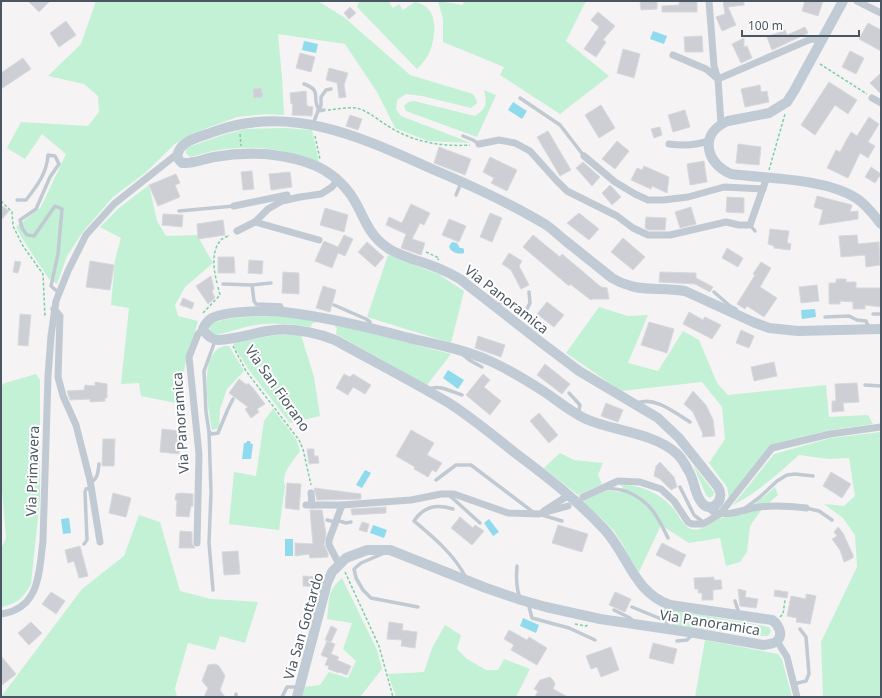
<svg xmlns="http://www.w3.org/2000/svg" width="882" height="698" font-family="'Noto Sans',sans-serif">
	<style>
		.green { fill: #c3f1d5 }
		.water { fill: #90daee }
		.building { fill: #cdcfd5; stroke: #d7d9de }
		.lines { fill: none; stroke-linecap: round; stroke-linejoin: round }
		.path { stroke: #7ad0a6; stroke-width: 1.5; stroke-dasharray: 3 2; stroke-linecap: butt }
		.lane { stroke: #c1cad2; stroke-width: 3.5 }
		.street { stroke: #c1cad2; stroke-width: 7 }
		.secondary { stroke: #c1cbd6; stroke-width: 10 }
		.labels { text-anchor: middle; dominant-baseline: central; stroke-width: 4; stroke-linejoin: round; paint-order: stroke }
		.street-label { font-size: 14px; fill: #4a5661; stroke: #fff }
	</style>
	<rect width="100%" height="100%" fill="#f5f3f3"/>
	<g class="green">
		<polygon points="96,1 151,1 152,2 156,1 318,1 345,18 410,75 473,94 477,101 476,104 471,108 422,96 406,94 397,100 396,109 401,116 471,143 428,141 395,128 377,92 345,44 278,34 282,77 284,115 265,114 237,117 194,133 175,144 145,173 113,197 82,233 67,256 57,284 49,279 25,243 16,227 41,207 66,154 42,134 25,159 7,148 21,122 88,126 99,112 98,96 84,84 48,76 81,44"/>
		<path d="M359 1H388L393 8 399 4 403 10 415 2C437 6 437 30 431 48 429 56 423 63 417 69L357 7Z"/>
		<polygon points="438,1 463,5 464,1 586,1 566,41 609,76 560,114 500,75 504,67 443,42 443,19"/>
		<path d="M484 90 496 95 477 137 406 111 404 106 408 102 414 101 475 116C487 108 487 104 484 90Z"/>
		<path d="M284 128 312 130 319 162C290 150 257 145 226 149 214 150 202 154 190 157L186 153V149L189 147 223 135 246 129Z"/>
		<polygon points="149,185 157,221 166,236 197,235 213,263 185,287 175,305 178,316 198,321 185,365 182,389 176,403 141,396 139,383 121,384 129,308 111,305 115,260 121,238 100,227 119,208"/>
		<polygon points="388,255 438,274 464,291 451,343 367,317"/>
		<polygon points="599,307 628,316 648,315 628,363 658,371 683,331 699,340 717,383 728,395 826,385 829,417 868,415 873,424 830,430 770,445 729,498 727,487 709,463 725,439 722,407 702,382 621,391 566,353"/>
		<path d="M284 316 316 321 315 323H312L311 327C291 324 270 322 250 326 237 329 226 333 213 335L210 333V325C221 316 268 316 284 316Z"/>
		<polygon points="336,325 362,330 371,333 451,354 427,385 336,334 337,328 335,327"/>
		<polygon points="275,335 301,335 314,377 320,416 290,423 249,370 236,350 233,343"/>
		<path d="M224 346H229L244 371 227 389 220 409 219 428 212 430C209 409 197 354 224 346Z"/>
		<path d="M36 374 40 380V498L31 584C23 598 17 604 1 607V549L6 538 1 477V386L5 383Z"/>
		<path d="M273 409 296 439 300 451C294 460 280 474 285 486L279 530 229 524 234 472 256 476 264 421Z"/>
		<path d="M881 432V697H823L821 642 857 567 855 535 843 518 824 504 844 506 855 496 849 458 829 459 799 455C778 474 758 492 733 505L774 454 831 438Z"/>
		<polygon points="560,453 574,460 603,463 598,475 602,484 578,495 544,468"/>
		<polygon points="693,465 714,492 713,496 709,498 706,495"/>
		<path d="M619 484C640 485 659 492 673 508 678 514 683 526 691 529 702 532 710 523 719 519 726 516 733 515 740 512 753 506 764 497 775 487L778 495 762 509 750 526 747 552 740 562 726 566 720 538 689 543 661 525 639 572 630 558 622 543 614 531 598 515 581 501 605 490 620 492 623 487Z"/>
		<polygon points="139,515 160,522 180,591 211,599 258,602 245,643 220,636 215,650 188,643 175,688 177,697 1,697 82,589 124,556"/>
		<path d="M342 578 377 650 382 669 360 697H302L305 687 320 685 329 672 348 678 356 661 343 649 352 623 327 619C330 600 326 592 342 578Z"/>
		<polygon points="664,608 769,627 771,631 768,636 762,636 672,625 673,620 663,618"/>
		<polygon points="445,625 461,635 457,649 467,659 486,670 498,670 504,659 530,669 516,697 396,697 388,674 424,672 432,648"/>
		<polygon points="705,640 778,654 782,659 792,697 695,697"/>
	</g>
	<g class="water">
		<polygon points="653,31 667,36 664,44 650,39"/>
		<polygon points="304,41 318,44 316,53 302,50"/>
		<polygon points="513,102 527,111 522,119 508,110"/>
		<path d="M452 242 457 243 460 248H463L464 250V253C458 255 450 252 449 246Z"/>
		<polygon points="815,309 816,317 802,319 801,310"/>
		<polygon points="448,370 464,380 458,389 443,378"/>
		<polygon points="247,441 250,441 251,444 253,444 251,459 242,459 244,443 246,443"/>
		<polygon points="365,470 371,473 362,488 356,485"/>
		<polygon points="69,518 71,533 63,534 61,519"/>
		<polygon points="489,519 499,532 493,536 484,523"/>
		<polygon points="373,525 387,530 384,538 370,533"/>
		<rect x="285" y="539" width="8" height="17"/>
		<polygon points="523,618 539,625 536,633 520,626"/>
	</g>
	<g class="building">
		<polygon points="28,1 50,1 39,12"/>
		<polygon points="640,1 657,1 657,9 641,10"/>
		<polygon points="679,1 697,1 697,12 662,12 662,6 679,5"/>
		<polygon points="723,1 744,1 744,5 728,7 736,25 722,31 716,17 725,14"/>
		<polygon points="805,1 823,1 818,16 802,11"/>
		<polygon points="350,7 356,13 349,19 344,13"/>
		<polygon points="598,12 615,26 603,40 606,42 596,57 584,49 599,27 591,20"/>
		<polygon points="66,21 76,35 59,47 50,33"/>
		<polygon points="868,23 881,30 881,51 859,39"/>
		<polygon points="805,27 808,33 772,50 767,37 785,30 787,35"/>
		<polygon points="702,36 703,52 685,52 684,37"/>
		<polygon points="744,38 744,47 747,46 752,58 741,63 732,44"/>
		<polygon points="623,49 640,54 634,78 617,73"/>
		<polygon points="850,51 864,58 856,74 842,67"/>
		<polygon points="300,53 315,57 311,72 296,68"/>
		<polygon points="23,58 31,69 1,89 1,73"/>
		<polygon points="329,68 348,73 344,85 346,97 339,98 337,83 326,80"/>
		<polygon points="881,73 881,94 870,83"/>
		<polygon points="829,82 857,100 848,114 835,105 815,135 801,125"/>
		<polygon points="760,85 761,92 767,91 769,102 745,107 741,89"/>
		<polygon points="261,88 263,97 254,98 253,89"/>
		<polygon points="306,91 307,106 313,107 312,116 292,115 293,104 291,104 290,93"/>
		<polygon points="601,105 615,128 599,138 585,115"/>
		<polygon points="685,110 690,127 673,132 668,115"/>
		<polygon points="350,115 362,119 358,130 346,126"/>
		<polygon points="869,117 879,124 868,142 875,146 868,158 860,153 848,178 827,168 836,150 840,152 851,132 857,136"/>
		<polygon points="660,127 662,135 654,138 651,129"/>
		<polygon points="548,131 571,170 560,176 537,137"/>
		<polygon points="617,141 629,151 615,169 602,159"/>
		<polygon points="738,144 761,147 759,165 736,163"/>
		<polygon points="439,147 471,159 465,175 434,163"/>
		<polygon points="490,157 517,170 507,191 491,183 494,178 483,172"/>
		<polygon points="704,161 707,182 690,185 687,164"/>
		<polygon points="583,162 600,177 592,186 576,168"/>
		<polygon points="644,166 669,177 667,193 652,186 651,189 631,180 637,168 642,170"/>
		<polygon points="871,167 881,174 875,183 865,177"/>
		<polygon points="252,171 254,189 243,190 241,172"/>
		<polygon points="290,172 292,187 271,190 269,174"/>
		<polygon points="176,174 180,183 175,185 180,197 158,206 149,185"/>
		<polygon points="610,185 621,197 612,205 602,193"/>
		<polygon points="817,196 852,205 850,212 858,211 858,219 819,225 823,210 814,207"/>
		<polygon points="727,197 744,198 744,213 726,212"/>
		<polygon points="411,204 430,213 424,225 420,223 412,239 425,243 421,255 401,248 406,234 386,225 389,217 402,223"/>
		<polygon points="1,205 9,211 1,220"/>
		<polygon points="691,207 696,224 680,228 675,212"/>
		<polygon points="325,208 348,215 344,232 320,225"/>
		<polygon points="490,213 502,218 492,242 480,237"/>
		<polygon points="579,213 599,229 589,240 567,223"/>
		<polygon points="163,214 183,215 182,227 162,225"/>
		<polygon points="646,217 666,218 665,230 648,230 645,228"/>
		<polygon points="449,219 466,226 459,242 442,235"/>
		<polygon points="223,220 225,235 198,239 197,224"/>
		<polygon points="770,229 789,231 787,243 791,244 790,250 774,248 774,246 768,244"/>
		<polygon points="344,235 353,239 345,256 338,253 332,268 315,261 324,241 338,247"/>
		<polygon points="533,235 560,257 562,254 601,287 607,288 609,299 592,299 591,300 570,284 569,286 523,247"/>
		<polygon points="857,235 858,244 879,242 880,265 866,267 865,255 841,257 839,236"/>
		<polygon points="623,238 645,257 633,270 611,252"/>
		<polygon points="367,242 384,257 375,267 358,252"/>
		<polygon points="727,248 743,258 738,267 722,258"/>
		<polygon points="509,253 522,261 519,266 529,285 521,289 511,270 502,264"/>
		<polygon points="218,257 234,257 235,273 218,273"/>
		<polygon points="249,260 263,261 262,274 248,273"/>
		<polygon points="15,261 21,262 18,273 13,272"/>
		<polygon points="90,261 114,265 110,290 86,287"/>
		<polygon points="761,262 771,268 760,287 777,298 764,317 747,306 745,309 737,304 755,275 753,274"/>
		<polygon points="283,272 299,273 299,294 282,293"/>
		<polygon points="660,272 696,273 696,278 713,287 710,292 695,284 659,282"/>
		<polygon points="211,276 214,289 212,291 215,298 208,304 196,286"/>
		<polygon points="836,279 846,279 846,282 856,282 856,288 881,288 881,307 865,305 865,309 853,309 853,302 840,301 840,304 829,304 829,283 836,283"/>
		<polygon points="817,285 819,301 801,303 799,287"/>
		<polygon points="323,286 336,290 330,312 316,308"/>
		<polygon points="183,298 194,303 192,309 180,305"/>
		<polygon points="547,302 564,315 554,327 537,314"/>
		<polygon points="689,312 703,320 705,317 721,325 712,339 683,324"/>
		<polygon points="20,314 31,315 28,346 18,345"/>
		<polygon points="649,322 674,329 667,353 641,345"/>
		<polygon points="741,330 754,336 749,348 736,343"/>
		<polygon points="478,336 505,345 501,357 475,348"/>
		<polygon points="774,362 777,376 754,381 751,367"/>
		<polygon points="545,364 570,384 562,394 537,375"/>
		<polygon points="344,374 350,377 353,374 371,385 365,394 353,387 348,395 336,388"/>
		<polygon points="483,374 490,380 484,387 501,401 490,415 466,395"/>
		<polygon points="239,379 247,385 248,383 253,388 265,404 257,409 259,412 251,418 245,409 248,407 229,393"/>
		<polygon points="95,382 107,384 107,398 105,398 105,401 90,402 90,399 70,400 67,391 84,390 85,385 95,386"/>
		<polygon points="857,383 859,402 843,403 844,411 832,412 832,401 836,401 835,384"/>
		<polygon points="693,391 706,405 713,420 715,436 702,437 703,434 693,412 684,404"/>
		<polygon points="606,403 623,410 618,422 601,416"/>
		<polygon points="539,413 558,435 549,443 530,421"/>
		<polygon points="162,429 180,431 179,454 160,452"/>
		<polygon points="411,430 434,443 427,455 442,463 436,472 432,470 428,477 414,469 415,467 396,456"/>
		<polygon points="103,439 115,439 114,466 102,466"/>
		<polygon points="307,449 314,449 314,456 318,456 319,463 309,464"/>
		<polygon points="660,462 674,477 677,487 671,490 660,479 654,476 656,466"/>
		<polygon points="831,472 851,484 842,498 823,486"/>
		<polygon points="287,483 301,484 299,510 285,508"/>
		<polygon points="314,488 361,494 361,499 317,500"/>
		<polygon points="113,493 131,498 126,517 109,513"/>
		<polygon points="181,493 193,494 193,506 191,506 189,517 176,516 177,500 175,500 176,494"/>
		<polygon points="386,507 386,513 352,515 351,509"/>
		<polygon points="310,510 322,510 326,534 324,545 328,553 328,557 310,558 309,554 295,556 295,543 313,544"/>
		<polygon points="460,517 473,528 475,525 484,531 472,545 451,528"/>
		<polygon points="362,522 369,524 367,532 359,530"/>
		<polygon points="558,525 588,534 582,552 552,543"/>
		<polygon points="838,527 843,533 853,555 853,558 844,562 840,550 832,539 837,536 834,532"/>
		<polygon points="180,531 192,532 192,543 195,548 179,548"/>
		<polygon points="662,543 686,555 680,567 656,555"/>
		<polygon points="80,546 88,576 79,578 74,561 68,563 65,550"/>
		<polygon points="238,551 240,574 224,575 222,552"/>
		<polygon points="303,576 320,577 319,587 303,586"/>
		<polygon points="714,577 714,580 721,580 722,589 713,590 713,600 702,600 702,593 698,593 698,589 695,589 694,578"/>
		<polygon points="738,589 746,591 745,597 758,599 756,608 740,606"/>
		<polygon points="775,590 788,592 787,598 774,596"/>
		<polygon points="51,592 65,601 56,614 42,604"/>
		<polygon points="615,592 631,599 625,612 609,605"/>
		<polygon points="806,594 816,596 810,624 796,622 797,618 787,616 791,596 806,599"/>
		<polygon points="31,622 42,633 29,645 18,633"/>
		<polygon points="389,622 403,624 402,630 417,632 415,648 401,646 402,640 387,639"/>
		<polygon points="331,626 337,629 331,642 325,640"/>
		<polygon points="509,630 527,640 529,637 547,648 537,665 511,650 514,645 504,639"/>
		<polygon points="327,641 335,644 331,654 339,657 337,660 351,666 347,675 339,672 339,673 328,669 329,666 325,665 328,658 321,655"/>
		<polygon points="653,643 677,649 673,664 649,658"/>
		<polygon points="611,647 619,670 601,677 597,667 591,669 586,656"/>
		<polygon points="1,656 16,674 1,686"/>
		<polygon points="215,664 219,666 225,676 220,690 225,697 204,697 208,688 202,681 208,665"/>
		<polygon points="550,677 553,680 555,684 553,689 568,697 535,697 538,691 534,689 540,680"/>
	</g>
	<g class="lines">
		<g class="path">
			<polyline points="820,64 867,94"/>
			<path d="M328 110C337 109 347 107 356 108 367 110 378 120 388 126 413 142 441 147 470 145"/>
			<polyline points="240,134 241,146"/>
			<polyline points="315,136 320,159"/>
			<polyline points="769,170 785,114"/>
			<polyline points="1,201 12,212 13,226 23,246 43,274 45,317"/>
			<polyline points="426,252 439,258 438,260"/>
			<path d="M217 283C214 271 210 250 222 239 224 238 228 236 230 235"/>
			<polyline points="203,313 220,295 218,287"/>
			<polyline points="233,346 246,371 299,440 303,449 311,485"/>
			<polyline points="345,572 379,646 393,697"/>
			<polyline points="780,617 783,614 785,600"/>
			<polyline points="575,624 586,626 588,625"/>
		</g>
		<g class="lane">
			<path d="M304 84C323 91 311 97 319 110"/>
			<polyline points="520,98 560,125 584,156"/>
			<polyline points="319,110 321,105 321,97 326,90 331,89"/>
			<polyline points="313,124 318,111 324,110"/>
			<polyline points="463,136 473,140 479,144"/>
			<polyline points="456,195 461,183"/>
			<path d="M17 200H26C37 186 47 173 48 155L55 156 59 164 50 177 36 209 20 220 22 228 27 235 34 236 55 206 62 209 58 254 51 286 59 293"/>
			<polyline points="179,211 234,206"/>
			<polyline points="750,225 755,231"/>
			<polyline points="223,284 252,285 271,283"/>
			<polyline points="252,285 254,301 256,304 281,305 284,311"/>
			<polyline points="714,292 730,306 736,309"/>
			<polyline points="334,305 366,319 370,322 370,327"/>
			<polyline points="497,305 502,302 512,304 546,329"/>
			<polyline points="525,313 530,303 529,292"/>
			<polyline points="873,314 881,314"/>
			<polyline points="825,317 849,316 857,320 866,321 869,328"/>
			<polyline points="462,354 469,360 482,367"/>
			<polyline points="865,385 881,386"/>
			<path d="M429 389C439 384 452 392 462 395"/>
			<polyline points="569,393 580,405 579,410 577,413"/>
			<path d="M637 403C656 396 675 413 690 422"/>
			<polyline points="209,432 212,434 218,433 228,409 233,399"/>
			<polyline points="436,480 456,465 471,465 533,512"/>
			<path d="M90 483C98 479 98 472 99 464"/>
			<polyline points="680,487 694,515 703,522"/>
			<path d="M607 488C614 489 622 489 628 492 651 502 658 517 668 538"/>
			<polyline points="449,495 480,523"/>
			<polyline points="806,508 819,511 832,520"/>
			<path d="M453 509C436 504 424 506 414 521 433 537 455 555 466 578"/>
			<polyline points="744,509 760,497 777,481 787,475 795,474 813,476"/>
			<polyline points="542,515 562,521"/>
			<polyline points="327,520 335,522"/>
			<polyline points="336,520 346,523 351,522"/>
			<polyline points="84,544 87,540 85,492 86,489 91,488"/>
			<polyline points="382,554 361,563 354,569 356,578 363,590 371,598 418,607"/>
			<path d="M517 566C516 577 516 588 520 598"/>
			<polyline points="213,590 209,543 211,492 209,432 206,412 204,371 215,341"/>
			<polyline points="735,601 738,610 738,614"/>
			<polyline points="528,603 532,618 569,628 595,640"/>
			<polyline points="632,607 666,621 668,628"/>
			<polyline points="614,610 630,618 633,621"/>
			<polyline points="677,641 687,640 692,635"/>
			<polyline points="794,684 806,681 809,674 806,637 800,629"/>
			<polyline points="236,697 236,694"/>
			<polyline points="282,697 287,687 299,687"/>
		</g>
		<g class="street">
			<polyline points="709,1 714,66 718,79 721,124"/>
			<polyline points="857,1 881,13"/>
			<polyline points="673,55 706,69 718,79 811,39 822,40"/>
			<polyline points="872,98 881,103"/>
			<polyline points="479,144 499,140 515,143 530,151 556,180 567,191 617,216 633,228 648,235 670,235 726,222 739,225 750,225 767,177"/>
			<path d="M669 144C683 146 696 146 710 140"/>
			<polyline points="584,156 615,182 635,194 648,200 663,200 688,197 724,187 763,189"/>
			<polyline points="234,206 287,195"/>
			<polyline points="255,222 319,240"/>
			<polyline points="237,231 255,222 268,209 282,201 300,197 321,194 332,187 338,179"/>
			<polyline points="54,309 60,316 58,377 63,396 76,425 90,480 100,542"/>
			<polyline points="311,493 312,505"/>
			<polyline points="583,497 618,481 640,482 661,489 674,501 688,522 692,524 703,524 720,514 772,448 830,434 881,427"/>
			<polyline points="306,505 342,505 411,500 441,494 454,494 508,513 539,514 568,506"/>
			<path d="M709 507 712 511C727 518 744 509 759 507 775 505 790 506 806 508"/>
			<polyline points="544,511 569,495"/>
			<polyline points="197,543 199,454 189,357 198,334 203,329"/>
			<polyline points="339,564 329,545 329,540 342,505"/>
			<path d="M1 614C40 609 39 572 43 541L48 376 51 336 56 301 68 271 86 235 114 204 177 154"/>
			<polyline points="777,641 787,657 797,697"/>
		</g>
		<g class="secondary">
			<path d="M843 1 794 91 787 102 769 113 728 121C699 133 705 163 731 174 769 179 824 178 856 198 866 204 874 215 881 224"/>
			<path d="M297 697 327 583 332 572 346 558 367 550H390L486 588 521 600 546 607 600 619 695 633 764 645C768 644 774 644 777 641 784 634 778 624 772 620L670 605C633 592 628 554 604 529 577 500 546 476 514 452 493 435 472 418 449 403 412 381 373 361 335 340 314 332 290 327 267 331 251 334 235 339 218 340 211 339 207 336 203 329 205 324 207 321 212 318 226 311 268 310 284 312 326 317 368 327 409 338 436 344 465 350 490 361 508 369 524 379 540 389 556 399 569 411 586 419 613 431 654 433 676 453 681 457 685 464 688 470 695 480 694 494 702 503 711 514 726 501 718 487L679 438 658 418 579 371 538 340 460 279C445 270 429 264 412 259 403 255 393 253 385 246 371 236 365 221 358 207 339 169 306 158 265 154 248 153 231 154 214 157 203 159 193 164 182 163 179 160 176 157 178 153 182 139 204 136 216 131 292 104 363 138 432 169 470 185 508 202 543 223 552 228 559 236 567 242 582 254 597 266 612 278 640 294 656 286 685 291L753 322 769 328 798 331 881 329"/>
		</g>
	</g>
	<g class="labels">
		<g class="street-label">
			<text transform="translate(507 299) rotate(38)">Via Panoramica</text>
			<text transform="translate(278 388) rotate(55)">Via San Fiorano</text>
			<text transform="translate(180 423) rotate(-94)">Via Panoramica</text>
			<text transform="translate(32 471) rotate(-88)">Via Primavera</text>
			<text transform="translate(710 622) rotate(9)">Via Panoramica</text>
			<text transform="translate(303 626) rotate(-74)">Via San Gottardo</text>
		</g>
	</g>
	<rect width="882" height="698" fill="none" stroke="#4a5661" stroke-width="4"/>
	<path d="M742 30v6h117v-6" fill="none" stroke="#4a5661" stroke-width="2"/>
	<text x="748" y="30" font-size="12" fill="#4a5661" stroke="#ffffff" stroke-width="3" paint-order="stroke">100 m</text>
</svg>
